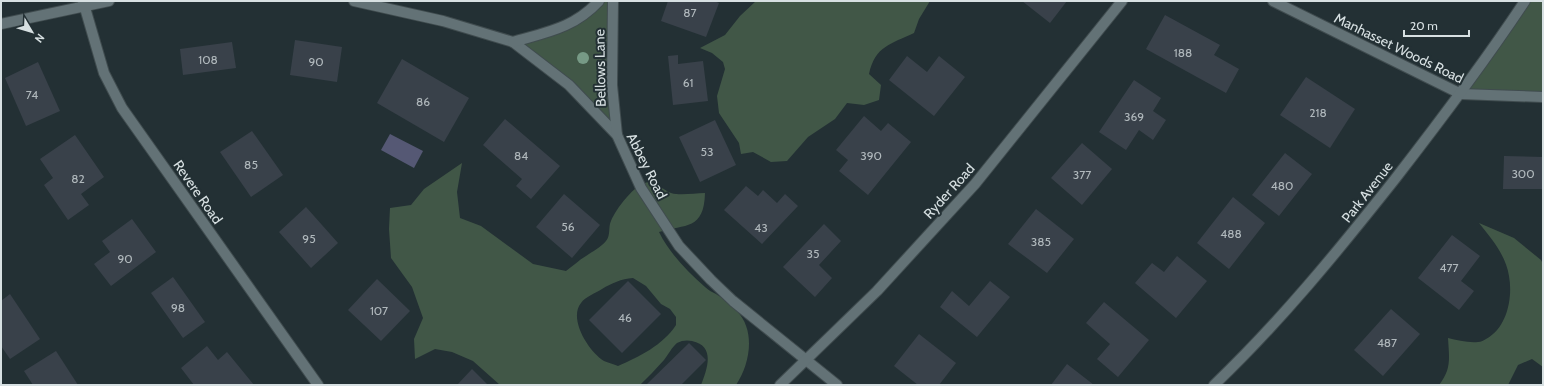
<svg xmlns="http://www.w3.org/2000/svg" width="1544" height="386" font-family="Cabin,sans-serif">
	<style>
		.green { fill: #415747; fill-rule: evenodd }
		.water { fill: #555874 }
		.building { fill: #39414a }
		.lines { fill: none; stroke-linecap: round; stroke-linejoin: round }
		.minor-casing { stroke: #404c4f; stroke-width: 12 }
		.minor { stroke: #637276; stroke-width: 10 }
		.tree { fill: #779a86 }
		.labels { text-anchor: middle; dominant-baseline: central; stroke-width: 4; stroke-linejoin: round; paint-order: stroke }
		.number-label { font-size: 12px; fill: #b0b8bc }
		.street-label { font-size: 14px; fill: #d7e0e2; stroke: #233034 }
	</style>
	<rect width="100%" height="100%" fill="#233034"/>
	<g class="green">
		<polygon points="599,1 613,1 617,135 568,85 513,42 564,27"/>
		<path d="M756 1H930L919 19 914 33C891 44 875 46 869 74L881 85 879 100 864 105 847 103 835 119 808 137 787 161 771 162 753 152 741 154 739 143 719 113 717 96 725 69 723 62 712 53 700 48 725 35 740 16Z"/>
		<polygon points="1525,1 1543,1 1543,97 1461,94"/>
		<path d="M462 163 457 192 460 218 481 226 533 264 566 271C573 266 579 260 586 256 593 251 600 248 606 241 611 235 608 227 611 221 616 209 635 183 649 182 657 182 663 190 671 193 681 196 694 193 705 193 704 230 686 224 659 232 670 254 687 271 705 287 708 290 712 292 716 294 723 298 731 305 737 311 756 331 750 364 736 385H701C707 369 716 346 692 341 688 340 682 340 677 343 672 347 668 355 664 360 656 369 648 377 640 385H500L473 361 452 352 435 349 415 359 414 339 423 318 412 287 391 258 389 229 390 208 411 205 424 189ZM633 278 646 286 661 304 670 309 676 317V325C663 345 639 357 618 366 614 364 608 363 604 361 589 352 568 319 581 303 585 297 596 293 602 289 612 283 621 279 633 278Z"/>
		<path d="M1479 223 1514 238 1541 260 1543 264V367L1532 359 1518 365 1508 385H1439C1452 369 1449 357 1448 338 1457 340 1468 343 1478 342 1481 342 1484 340 1486 339 1507 328 1513 298 1509 276 1506 256 1492 239 1479 223Z"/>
	</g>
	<polygon class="water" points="390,134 423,151 414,168 381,150"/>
	<g class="building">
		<polygon points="668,1 714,1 719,3 706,37 661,21"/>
		<polygon points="1022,1 1067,1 1050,23"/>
		<polygon points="1165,15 1220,45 1214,55 1239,69 1226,93 1146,49"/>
		<polygon points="295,40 342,47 337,82 290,75"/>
		<polygon points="232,42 236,68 183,75 180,49"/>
		<polygon points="678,55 678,64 703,61 708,101 673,105 668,56"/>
		<polygon points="907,56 927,72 939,56 965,77 934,116 889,80"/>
		<polygon points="402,59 469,98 444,142 377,103"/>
		<polygon points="38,62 60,111 26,126 5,78"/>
		<polygon points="1306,77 1355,109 1330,148 1280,115"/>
		<polygon points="1134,80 1161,98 1153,111 1166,120 1153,140 1139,130 1126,150 1099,132"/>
		<polygon points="864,116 881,131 888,123 911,142 868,195 839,171 848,160 836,150"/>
		<polygon points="505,119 560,166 531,199 516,186 522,179 483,145"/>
		<polygon points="715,120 736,165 700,182 679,137"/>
		<polygon points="252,131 283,175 251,197 220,152"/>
		<polygon points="75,135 104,177 81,194 89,205 68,220 44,185 53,178 40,159"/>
		<polygon points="1082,143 1112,169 1082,205 1051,178"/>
		<polygon points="1285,153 1312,174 1279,216 1252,195"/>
		<polygon points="1504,156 1543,157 1543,189 1503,189"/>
		<polygon points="746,186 758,196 763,190 777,203 785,194 798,206 762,244 724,210"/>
		<polygon points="564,194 600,225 572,258 536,227"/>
		<polygon points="1233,197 1265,223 1229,269 1197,243"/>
		<polygon points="306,207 338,243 311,268 279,232"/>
		<polygon points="1036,209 1074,239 1047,273 1008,244"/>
		<polygon points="132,219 156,252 111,286 94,264 110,252 102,241"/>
		<polygon points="824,224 841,241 819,265 832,278 815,297 783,267"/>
		<polygon points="1452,235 1480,256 1461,281 1474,291 1459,310 1418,278"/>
		<polygon points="1177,256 1207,281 1176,318 1135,283 1152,263 1164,272"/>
		<polygon points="173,277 205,322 183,338 151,293"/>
		<polygon points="377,279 410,311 381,341 348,310"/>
		<polygon points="628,281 661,314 622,353 589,320"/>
		<polygon points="990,281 1010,297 977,337 940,307 952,291 969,306"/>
		<polygon points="10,294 40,339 10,359 1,346 1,301"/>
		<polygon points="1104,302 1149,340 1118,377 1097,359 1110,344 1086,323"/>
		<polygon points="1391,309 1420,334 1383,376 1354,350"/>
		<polygon points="919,334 956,363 939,385 918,385 894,366"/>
		<polygon points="689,343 706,360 681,385 646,385"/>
		<polygon points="207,346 218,360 227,352 254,385 194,385 181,368"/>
		<polygon points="56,351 78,385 33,385 24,371"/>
		<polygon points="1067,364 1094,385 1051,385"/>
		<polygon points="472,369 488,385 457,385"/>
	</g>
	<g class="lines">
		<g class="minor-casing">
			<g id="minor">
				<polyline points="83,1 104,73 122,108 318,385"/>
				<polyline points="354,1 443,21 513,42 569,85 617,135 641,188 679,246 711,280 733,301 837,385"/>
				<polyline points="613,1 612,85 617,135"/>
				<polyline points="1273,1 1461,94 1543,97"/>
				<polyline points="1,24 109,1"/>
				<path d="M513 42C547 32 574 28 599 1"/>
				<polyline points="780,385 877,291 975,184 1122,1"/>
				<path d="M1214 385C1280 322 1338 251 1395 179 1440 121 1484 63 1525 1"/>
			</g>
		</g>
		<use href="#minor" class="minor"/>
	</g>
	<circle class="tree" cx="583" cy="58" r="6"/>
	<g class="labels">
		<g class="number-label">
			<text x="690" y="12">87</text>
			<text x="1183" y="52">188</text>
			<text x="208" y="59">108</text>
			<text x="316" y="61">90</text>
			<text x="688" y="82">61</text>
			<text x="32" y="94">74</text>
			<text x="423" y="101">86</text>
			<text x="1318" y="112">218</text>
			<text x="1134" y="116">369</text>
			<text x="707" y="151">53</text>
			<text x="521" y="155">84</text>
			<text x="871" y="155">390</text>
			<text x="251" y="164">85</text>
			<text x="1523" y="173">300</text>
			<text x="1082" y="174">377</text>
			<text x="78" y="178">82</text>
			<text x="1282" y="185">480</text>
			<text x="568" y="226">56</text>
			<text x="761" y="227">43</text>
			<text x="1231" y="233">488</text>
			<text x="309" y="238">95</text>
			<text x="1041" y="241">385</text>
			<text x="813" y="253">35</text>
			<text x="125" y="258">90</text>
			<text x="1449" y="267">477</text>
			<text x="178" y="307">98</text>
			<text x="379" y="310">107</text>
			<text x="625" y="317">46</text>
			<text x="1387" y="342">487</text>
		</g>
		<g class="street-label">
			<text transform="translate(1399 48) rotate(26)">Manhasset Woods Road</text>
			<text transform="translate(600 68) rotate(-91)">Bellows Lane</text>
			<text transform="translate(647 166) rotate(63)">Abbey Road</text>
			<text transform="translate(949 191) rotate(-48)">Ryder Road</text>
			<text transform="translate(198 192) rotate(55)">Revere Road</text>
			<text transform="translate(1367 192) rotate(-52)">Park Avenue</text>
		</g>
	</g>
	<rect width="1544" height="386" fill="none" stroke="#d7e0e2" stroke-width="4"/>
	<g transform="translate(32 32) rotate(128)" stroke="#233034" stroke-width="3" paint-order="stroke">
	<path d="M0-3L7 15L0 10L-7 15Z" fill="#d7e0e2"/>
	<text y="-6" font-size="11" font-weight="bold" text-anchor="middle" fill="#d7e0e2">N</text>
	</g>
	<path d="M1404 30v6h65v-6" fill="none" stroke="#d7e0e2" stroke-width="2"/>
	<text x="1410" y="30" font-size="12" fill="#d7e0e2" stroke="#233034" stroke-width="3" paint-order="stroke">20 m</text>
</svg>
